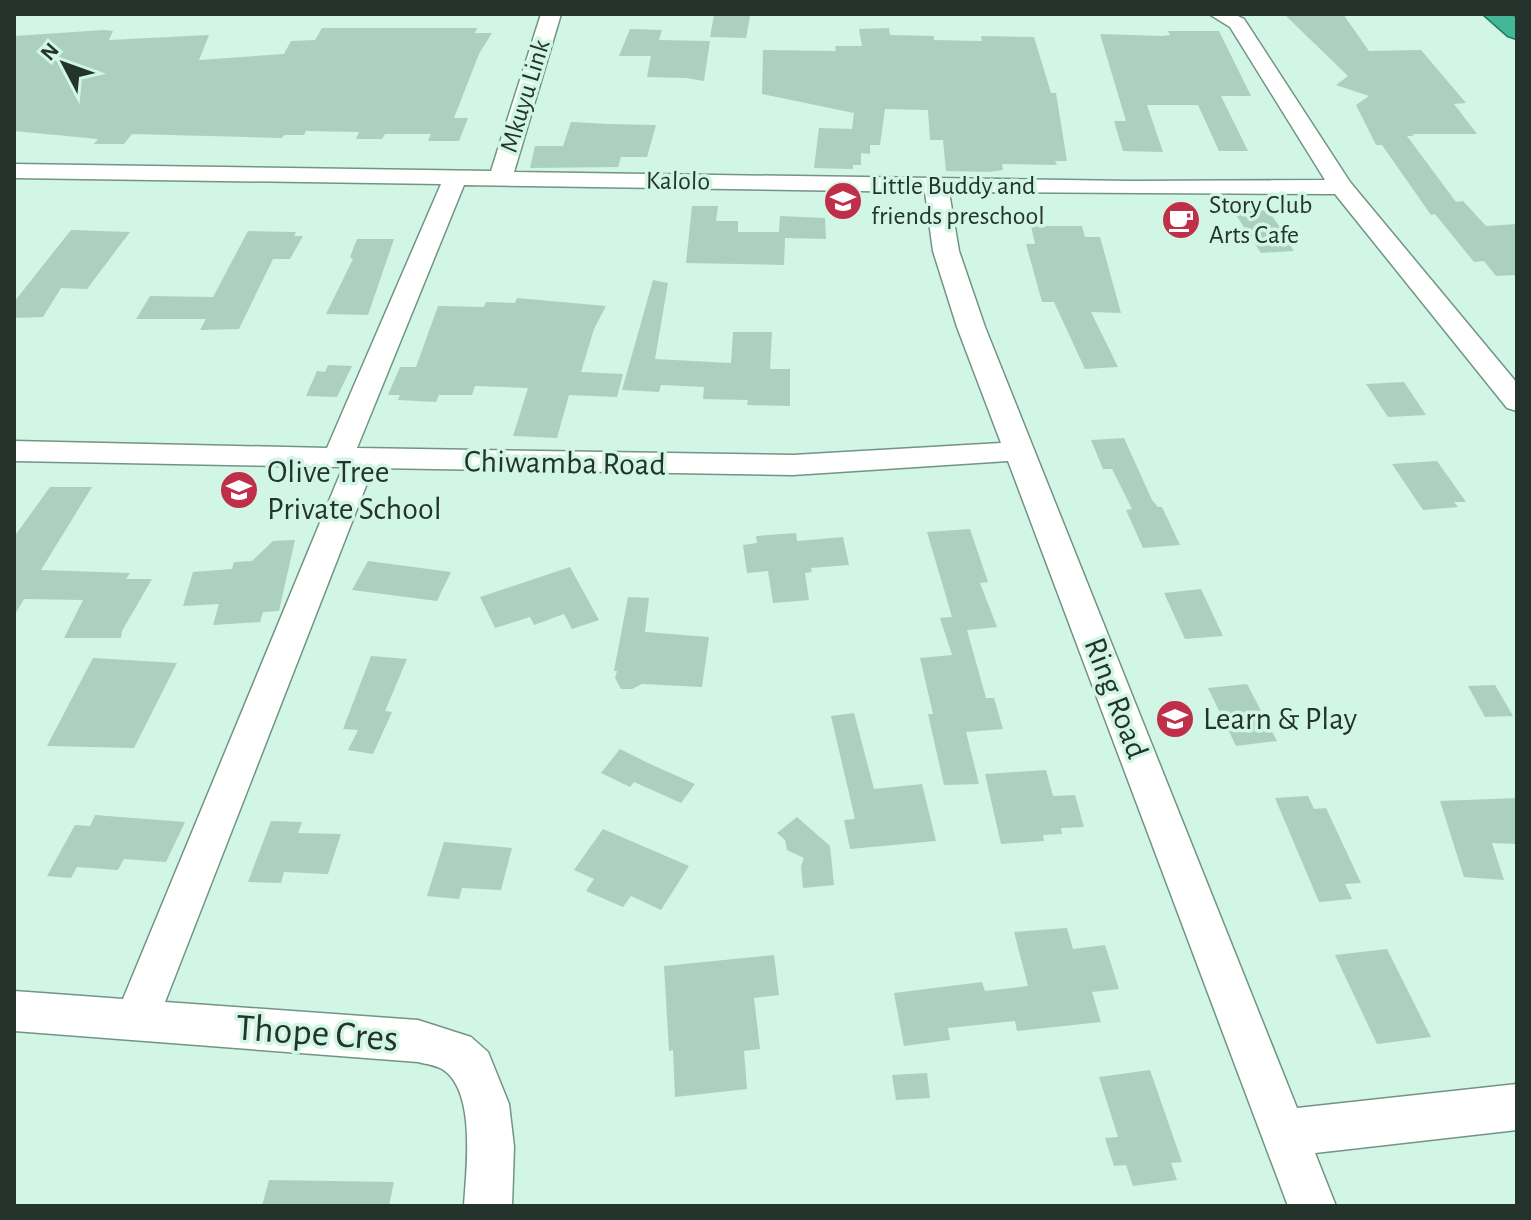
<svg xmlns="http://www.w3.org/2000/svg" width="1531" height="1220" font-family="'Alegreya Sans',sans-serif">
	<style>
		.building { fill: #acd0bf }
		.lines { fill: none; stroke-linecap: round; stroke-linejoin: round }
		.minor-casing { stroke: #729485; stroke-width: 3 }
		.trunk-casing { stroke: #1b7e60; stroke-width: 3 }
		.minor { fill: #fff; fill-rule: evenodd }
		.trunk { fill: #44b896; fill-rule: evenodd }
		.labels { text-anchor: middle; dominant-baseline: central; stroke-width: 7; stroke-linejoin: round; paint-order: stroke }
		.far-street-label { font-size: 26px; fill: #25332d; stroke: #d1f6e5 }
		.far-poi-label { font-size: 26px; fill: #25332d; stroke: #d1f6e5; text-anchor: start }
		.street-label { font-size: 32px; fill: #25332d; stroke: #d1f6e5 }
		.poi-label { font-size: 32px; fill: #25332d; stroke: #d1f6e5; text-anchor: start }
		.near-street-label { font-size: 38px; fill: #25332d; stroke: #d1f6e5 }
	</style>
	<rect width="100%" height="100%" fill="#d1f6e5"/>
	<g class="building">
		<polygon points="1284,14 1343,14 1369,51 1421,50 1466,103 1454,104 1477,134 1412,134 1414,136 1407,136 1456,202 1463,201 1486,226 1517,224 1517,275 1496,276 1484,261 1474,262 1435,214 1431,215 1382,145 1376,145 1356,105 1369,96 1336,85 1348,76"/>
		<polygon points="714,15 750,16 746,38 710,37"/>
		<polygon points="322,28 477,28 475,33 492,33 479,54 454,118 468,118 459,141 428,141 431,134 385,134 382,139 356,139 359,132 306,131 304,135 284,135 282,138 132,134 124,144 94,144 98,139 14,131 14,36 104,30 113,31 109,40 209,35 199,60 284,54 291,41 315,40"/>
		<polygon points="889,28 890,35 934,36 934,40 982,41 981,36 1034,37 1051,93 1056,93 1067,161 1055,161 1057,165 1002,164 1003,170 989,172 946,171 943,140 930,140 928,110 885,109 880,145 870,145 870,154 861,153 861,165 853,165 853,169 814,168 819,128 852,129 854,113 762,94 763,50 836,51 835,46 862,46 859,29"/>
		<polygon points="630,29 662,30 659,40 710,41 704,81 686,78 647,77 651,56 619,56"/>
		<polygon points="1168,31 1219,31 1251,96 1221,96 1248,151 1219,151 1198,105 1147,105 1163,152 1123,151 1114,121 1126,121 1100,34 1162,36 1170,35"/>
		<polygon points="571,122 608,124 656,125 647,157 621,157 618,167 530,168 535,146 563,146"/>
		<polygon points="692,206 718,206 716,221 738,221 738,232 779,232 780,216 825,218 826,239 785,238 784,265 686,263"/>
		<polygon points="1268,210 1286,236 1284,236 1294,251 1261,253 1234,212"/>
		<polygon points="1031,226 1082,226 1085,237 1100,237 1121,313 1091,312 1118,367 1085,369 1054,302 1042,302 1026,244 1035,244"/>
		<polygon points="71,230 130,232 87,289 61,288 43,317 14,318 14,302"/>
		<polygon points="248,231 296,232 294,236 303,236 290,259 273,259 239,329 200,330 206,319 136,319 150,296 213,297"/>
		<polygon points="357,239 394,239 368,315 326,314 353,259 350,257"/>
		<polygon points="653,280 668,283 655,359 731,363 733,332 772,332 770,369 790,369 790,406 747,405 748,400 703,399 704,387 661,385 659,392 622,390"/>
		<polygon points="517,298 606,306 594,329 581,372 623,374 617,397 569,395 557,438 513,436 528,388 475,386 472,395 439,395 436,402 398,400 400,395 388,395 400,367 416,367 438,306 484,307 486,302 515,303"/>
		<polygon points="328,365 352,366 337,397 306,396 317,371 325,372"/>
		<polygon points="1404,382 1426,415 1388,417 1366,384"/>
		<polygon points="1124,438 1152,500 1158,507 1162,507 1180,545 1143,548 1126,510 1132,509 1112,469 1103,469 1091,440"/>
		<polygon points="1437,461 1466,502 1454,502 1458,507 1423,510 1392,464"/>
		<polygon points="50,487 92,487 41,570 130,573 126,579 152,579 122,631 121,638 64,638 83,600 24,599 14,616 14,537"/>
		<polygon points="970,529 988,582 980,583 997,627 967,630 986,698 994,698 1003,729 966,732 979,784 944,785 928,714 933,714 920,658 952,655 940,618 952,617 927,532"/>
		<polygon points="796,533 797,541 843,537 849,565 811,568 812,572 805,573 809,600 773,603 768,571 747,573 743,545 757,543 756,536"/>
		<polygon points="295,540 279,611 263,612 260,622 213,625 219,604 183,606 193,572 232,569 234,562 252,561 273,541"/>
		<polygon points="368,561 451,572 437,601 352,590"/>
		<polygon points="570,567 599,620 572,629 564,614 534,625 530,617 495,628 480,597"/>
		<polygon points="1201,589 1223,636 1185,639 1164,593"/>
		<polygon points="628,597 649,598 645,632 709,637 702,687 642,684 632,689 621,689 615,678 617,671 614,671"/>
		<polygon points="371,656 407,659 385,711 392,712 373,754 348,750 358,730 343,729"/>
		<polygon points="93,658 177,663 134,748 47,746"/>
		<polygon points="1247,684 1277,741 1236,746 1208,688"/>
		<polygon points="1495,685 1513,716 1485,717 1468,686"/>
		<polygon points="854,713 874,789 922,784 936,841 850,849 844,820 855,819 831,716"/>
		<polygon points="620,749 648,763 695,784 681,803 634,782 630,787 601,773"/>
		<polygon points="1046,770 1053,796 1075,795 1084,827 1061,828 1062,834 1043,835 1044,841 1001,844 985,774"/>
		<polygon points="1308,796 1314,809 1326,808 1361,883 1345,884 1352,899 1319,902 1275,798"/>
		<polygon points="1517,798 1517,844 1492,843 1504,880 1464,877 1440,801"/>
		<polygon points="95,815 185,822 166,862 124,859 118,870 77,867 71,878 47,876 75,825 90,826"/>
		<polygon points="797,817 830,846 834,885 803,888 801,866 804,858 787,850 785,840 777,833"/>
		<polygon points="271,821 302,822 298,833 341,834 328,874 284,872 281,883 248,882"/>
		<polygon points="603,829 689,866 661,910 631,896 623,907 586,891 594,879 574,870"/>
		<polygon points="444,842 512,848 501,890 462,888 459,899 427,896"/>
		<polygon points="1067,928 1073,949 1105,945 1119,989 1092,992 1101,1022 1017,1031 1015,1021 948,1028 950,1040 904,1046 894,993 982,982 985,991 1028,986 1014,932"/>
		<polygon points="1387,949 1431,1037 1377,1044 1335,955"/>
		<polygon points="774,955 779,995 754,998 760,1049 744,1051 747,1089 675,1097 673,1050 669,1051 664,966"/>
		<polygon points="1150,1070 1182,1162 1171,1163 1177,1180 1133,1186 1126,1165 1114,1166 1105,1138 1118,1137 1099,1077"/>
		<polygon points="927,1073 930,1098 896,1100 892,1075"/>
		<polygon points="269,1180 394,1182 389,1206 262,1206"/>
	</g>
	<g class="lines">
		<g class="minor-casing">
			<path id="minor" d="M541 14H561L514 172 1131 181 1325 180 1230 27 1209 14H1234L1244 19 1350 182 1517 383V411L1507 408 1335 194 949 192 959 251 985 327 1297 1108 1517 1084V1130L1315 1153 1336 1206H1288L1008 461 793 475 373 468 165 1002 418 1020 471 1037 488 1052 509 1104 514 1147 512 1206H464C466 1171 477 1090 442 1069 435 1065 426 1064 418 1062L14 1031V991L123 999 343 467 14 461V441L327 448 441 184 14 178V164L491 171ZM464 185 925 192 933 251 957 327 1001 443 793 455 357 448Z"/>
		</g>
		<g class="trunk-casing">
			<polygon id="trunk" points="1483,14 1511,14 1517,19 1517,39 1508,36"/>
		</g>
		<use href="#minor" class="minor"/>
		<use href="#trunk" class="trunk"/>
	</g>
	<defs>
		<g id="school-disc" transform="scale(2)"><circle r="9.5" fill="#c02f49" stroke="#d1f6e5"/><path d="M0-5L7-2L0 1L-7-2ZM-4 1L0 2.5L4 1V4Q0 6-4 4Z" fill="#fff"/></g>
		<g id="cafe-disc" transform="scale(2)"><circle r="9.5" fill="#c02f49" stroke="#d1f6e5"/><path d="M-5.5-4.5H6V0H3Q3 3.5 0 3.5H-2.5Q-5.5 3.5-5.5 0ZM3-3.2v2h1.7v-2ZM-6 4.5H4V6H-6Z" fill="#fff"/></g>
	</defs>
	<g fill-rule="evenodd">
		<use href="#school-disc" x="843" y="201"/>
		<use href="#cafe-disc" x="1181" y="220"/>
		<use href="#school-disc" x="239" y="490"/>
		<use href="#school-disc" x="1175" y="719"/>
	</g>
	<g class="labels">
		<g class="far-street-label">
			<text transform="translate(525 96) rotate(-73)">Mkuyu Link</text>
			<text transform="translate(678 181) rotate(1)">Kalolo</text>
		</g>
		<g class="far-poi-label">
			<text x="871" y="186">Little Buddy and<tspan x="871" dy="30">friends preschool</tspan></text>
			<text x="1209" y="205">Story Club<tspan x="1209" dy="30">Arts Cafe</tspan></text>
		</g>
		<g class="street-label">
			<text transform="translate(565 463) rotate(1)">Chiwamba Road</text>
			<text transform="translate(1116 698) rotate(69)">Ring Road</text>
		</g>
		<g class="poi-label">
			<text x="267" y="472">Olive Tree<tspan x="267" dy="37">Private School</tspan></text>
			<text x="1203" y="719">Learn &amp; Play</text>
		</g>
		<g class="near-street-label">
			<text transform="translate(317 1034) rotate(4)">Thope Cres</text>
		</g>
	</g>
	<rect width="1531" height="1220" fill="none" stroke="#25332d" stroke-width="32"/>
	<g transform="translate(64 64) rotate(311)" stroke="#d1f6e5" stroke-width="6" paint-order="stroke">
	<path d="M0-6L14 30L0 20L-14 30Z" fill="#25332d"/>
	<text y="-12" font-size="22" font-weight="bold" text-anchor="middle" fill="#25332d">N</text>
	</g>
</svg>
